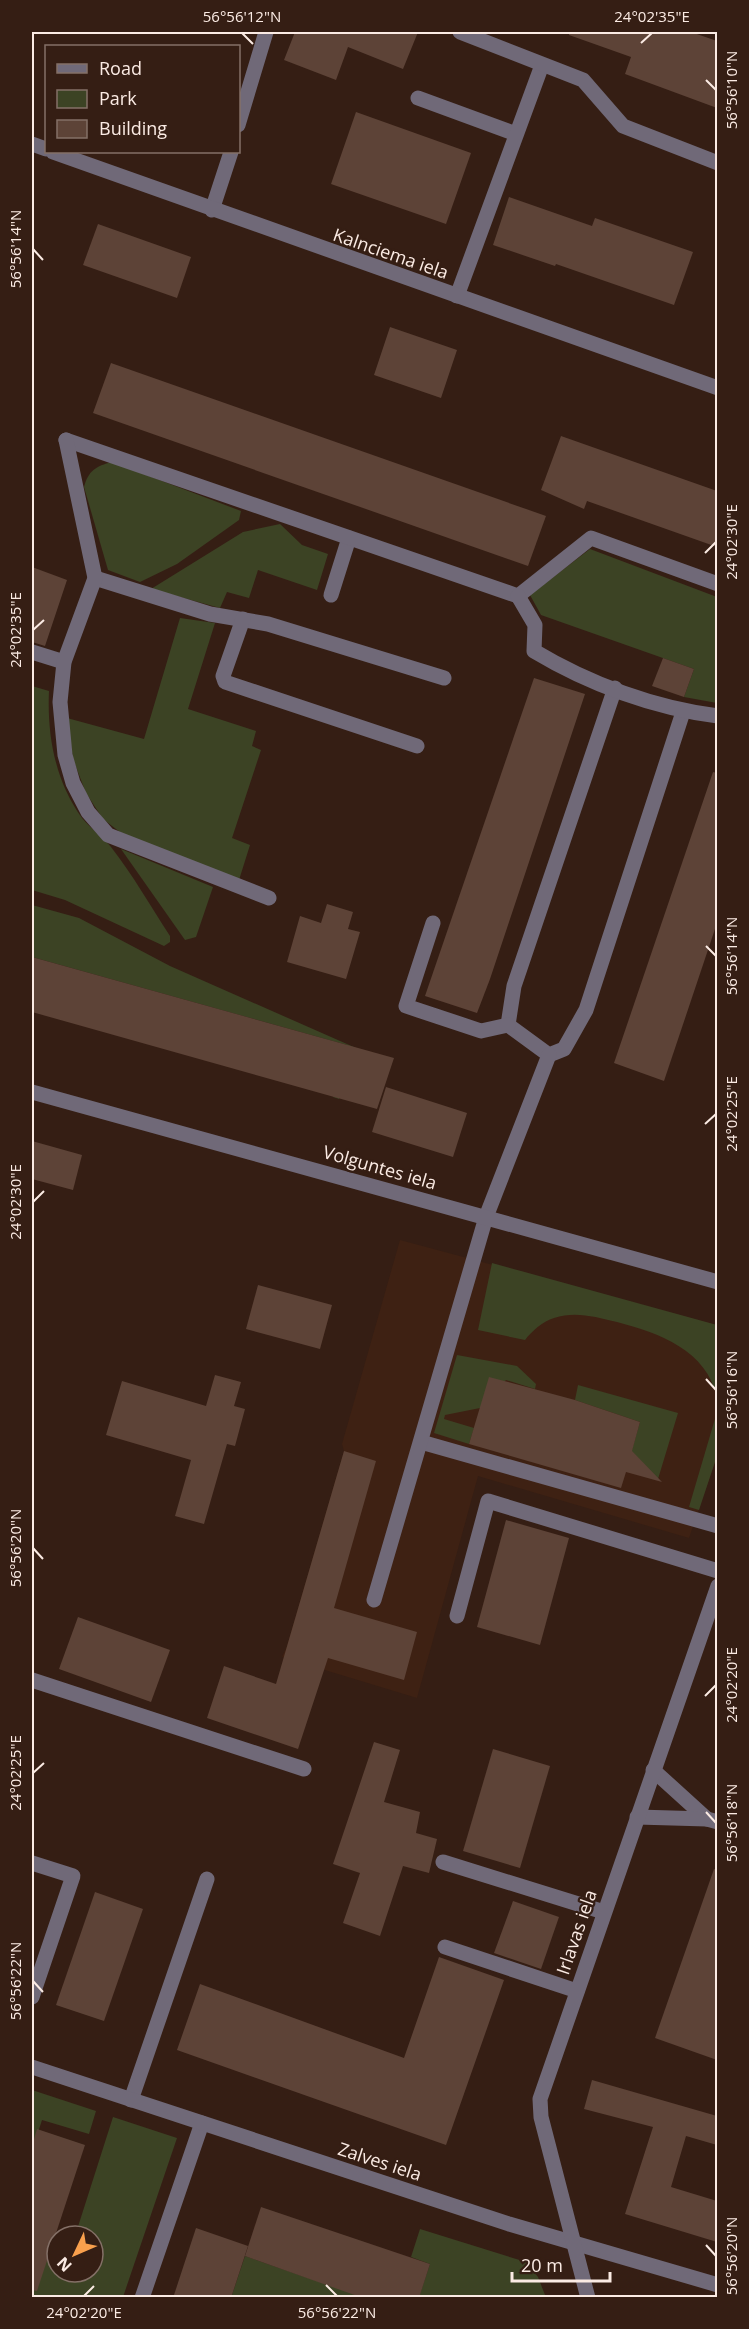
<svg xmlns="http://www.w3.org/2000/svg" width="749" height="2329" font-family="'Open Sans',sans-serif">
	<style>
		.built { fill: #3e2113 }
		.green { fill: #3c4324 }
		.building { fill: #5d4337 }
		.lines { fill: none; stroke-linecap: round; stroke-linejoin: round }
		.service { stroke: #706978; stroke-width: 15 }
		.minor { stroke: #706978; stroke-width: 15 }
		.tertiary { stroke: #706978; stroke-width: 15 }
		.ticks { fill: none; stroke: #fbebe4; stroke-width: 2 }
		.labels { text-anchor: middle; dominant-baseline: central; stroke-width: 4.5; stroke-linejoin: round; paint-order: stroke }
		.street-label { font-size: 18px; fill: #fbebe4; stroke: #351e14 }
		.neatline { fill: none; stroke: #fbebe4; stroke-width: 2 }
		.ticks-label { font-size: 15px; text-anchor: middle; fill: #fbebe4 }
	</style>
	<rect width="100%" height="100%" fill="#351e14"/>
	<polygon class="built" points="400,1240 717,1325 717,1456 689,1538 478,1476 417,1698 282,1657 287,1646 344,1451 342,1444"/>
	<g class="green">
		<path d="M112 462 241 511 239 520 177 564 140 582 108 570 84 487C88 471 96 466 112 462Z"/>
		<polygon points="280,524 302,545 328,554 317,590 258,570 249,598 227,592 220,608 151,589 243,532"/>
		<polygon points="590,549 717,597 717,703 684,697 694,669 541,615 530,595"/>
		<polygon points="180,618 215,623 188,709 256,731 252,746 261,750 232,838 250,845 239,880 125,836 103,819 86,793 73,759 67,718 144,739"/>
		<path d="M32 686 49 691C47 735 55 781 82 818 91 829 103 837 111 847 133 875 151 907 170 936V942L164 946 65 900 32 890Z"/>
		<polygon points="121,849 213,887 196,937 185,940"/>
		<polygon points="32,905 79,918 170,966 356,1048 339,1099 333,1097 347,1045 32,957"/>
		<path d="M492 1263 717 1325V1398C707 1350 659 1333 617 1322 595 1317 576 1311 554 1318 543 1321 532 1331 525 1340L478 1330Z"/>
		<polygon points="457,1355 517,1366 536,1384 535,1389 506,1380 480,1408 445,1415 444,1419 474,1428 469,1444 434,1433"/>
		<polygon points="578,1385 678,1413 658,1479 631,1453 640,1422 575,1400"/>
		<polygon points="717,1412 717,1456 699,1510 689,1507"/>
		<polygon points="32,2090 96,2111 89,2134 42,2120 32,2151"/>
		<polygon points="113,2117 177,2138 123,2297 32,2297 32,2253 57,2261 57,2272 93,2272 93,2236 75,2236"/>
		<polygon points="420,2229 526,2262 538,2277 545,2295 542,2298 419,2297 430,2264 411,2257"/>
		<polygon points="245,2256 363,2297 231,2298"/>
	</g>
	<g class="building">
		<polygon points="295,32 418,32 403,69 348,47 336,80 284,60"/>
		<polygon points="569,32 691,32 717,41 717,108 625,74 631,57 569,35"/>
		<polygon points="356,112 471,153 446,224 331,184"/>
		<polygon points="509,197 592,226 595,218 693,252 674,305 556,264 555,266 493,245"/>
		<polygon points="98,224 191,257 177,298 83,265"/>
		<polygon points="390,327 457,350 441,398 374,375"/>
		<polygon points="111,363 546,516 528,566 93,413"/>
		<polygon points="561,436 717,491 717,547 587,501 584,509 541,490"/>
		<polygon points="32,567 67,580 45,646 32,642"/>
		<polygon points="663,658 694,669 684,697 652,686"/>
		<polygon points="534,678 585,694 490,979 477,1013 425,996"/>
		<polygon points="713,772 717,773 717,923 664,1081 614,1063"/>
		<polygon points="327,904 353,912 348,929 360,932 346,979 287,962 300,916 321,923"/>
		<polygon points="32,957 394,1058 377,1109 32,1012"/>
		<polygon points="386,1087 467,1113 453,1157 372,1132"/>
		<polygon points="32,1141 82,1155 73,1190 32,1179"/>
		<polygon points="258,1285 332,1305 320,1349 246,1329"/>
		<polygon points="215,1375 241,1382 234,1406 245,1409 235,1446 227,1444 204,1524 175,1516 191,1460 106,1435 122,1381 206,1406"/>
		<polygon points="489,1377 575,1400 640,1422 632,1451 662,1482 626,1472 621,1488 469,1444"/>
		<polygon points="344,1451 376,1461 334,1608 417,1632 404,1680 328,1658 298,1749 207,1718 224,1666 276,1684"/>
		<polygon points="506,1520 569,1538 540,1645 477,1627"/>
		<polygon points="78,1617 170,1650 151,1702 59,1669"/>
		<polygon points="374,1742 400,1750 384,1802 420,1812 416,1833 437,1839 429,1873 403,1866 380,1936 343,1923 360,1873 333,1864"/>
		<polygon points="493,1749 550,1766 520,1868 463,1851"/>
		<polygon points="714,1869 717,1870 717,2060 655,2038"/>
		<polygon points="95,1892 143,1909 104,2021 56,2005"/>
		<polygon points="513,1901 559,1917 541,1969 494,1953"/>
		<polygon points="439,1957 504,1980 446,2145 177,2050 200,1984 404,2058"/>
		<polygon points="592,2080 717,2116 717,2145 686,2136 671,2187 717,2201 717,2242 625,2214 653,2127 584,2109"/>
		<polygon points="37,2129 85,2145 37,2291 32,2290 32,2146"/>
		<polygon points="261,2207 430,2264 419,2298 363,2298 245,2256"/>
		<polygon points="196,2228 248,2246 231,2298 173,2298"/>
	</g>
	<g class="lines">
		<g class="service">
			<polyline points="418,98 516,134"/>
			<polyline points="238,125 266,32"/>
			<polyline points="212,210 231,152"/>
			<polyline points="457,296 542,65"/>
			<polyline points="95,578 210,614 268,624 444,678"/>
			<polyline points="331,595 349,538"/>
			<polyline points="243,619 223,676 225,682 417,746"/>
			<polyline points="32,652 64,662"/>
			<polyline points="615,688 514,986 508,1025 549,1055 564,1049 586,1010 683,712"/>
			<polyline points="433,923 406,1006 481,1031 508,1025"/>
			<polyline points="421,1442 718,1526"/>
			<polyline points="374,1600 486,1217 549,1055"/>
			<polyline points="457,1616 488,1501 718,1571"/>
			<polyline points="32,1680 304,1769"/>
			<polyline points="443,1862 604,1912"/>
			<polyline points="32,1863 73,1876 32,1997"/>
			<polyline points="445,1947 577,1991"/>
			<polyline points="131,2100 207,1879"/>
			<polyline points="142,2298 202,2123"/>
		</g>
		<g class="minor">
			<polyline points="460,32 583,80 623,126 718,163"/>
			<polyline points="32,144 46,149"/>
			<polyline points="53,152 718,388"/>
			<polyline points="66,440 518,596 591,538 718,584"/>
			<polyline points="66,440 95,578 64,662 60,702 65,755 73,783 88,812 108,835 269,898"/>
			<path d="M518 596 535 625 534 651C589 684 654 708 718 716"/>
			<polyline points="653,1770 707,1819 718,1822"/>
			<polyline points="637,1817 707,1819"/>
			<polyline points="32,2067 509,2224 718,2285"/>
			<polyline points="588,2298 541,2117 540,2099 718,1586"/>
		</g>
		<polyline class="tertiary" points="32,1092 718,1282"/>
	</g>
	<path class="ticks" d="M242 33 253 44M641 43 652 33M706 80 716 90M33 249 43 260M705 553 716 542M33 630 44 620M706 946 716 956M705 1124 716 1114M33 1202 44 1191M706 1379 716 1390M33 1548 43 1559M705 1696 716 1685M33 1773 44 1763M706 1812 716 1823M33 1981 43 1992M706 2245 716 2256M326 2285 337 2296M84 2296 94 2286"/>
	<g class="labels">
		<g class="street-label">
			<text transform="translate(391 253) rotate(19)">Kalnciema iela</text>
			<text transform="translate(380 1167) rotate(16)">Volguntes iela</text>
			<text transform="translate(576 1932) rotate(-71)">Irlavas iela</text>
			<text transform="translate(380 2161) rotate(18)">Zalves iela</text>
		</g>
	</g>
	<rect width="749" height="2329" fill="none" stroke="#351e14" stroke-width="66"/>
	<rect x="45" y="45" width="195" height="108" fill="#351e14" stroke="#847067" stroke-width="1.5"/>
	<rect x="57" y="64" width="30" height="9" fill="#706978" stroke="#847067" stroke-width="1.5"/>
	<text x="99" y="75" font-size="18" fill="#fbebe4">Road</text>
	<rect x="57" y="90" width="30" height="18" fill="#3c4324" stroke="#847067" stroke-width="1.5"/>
	<text x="99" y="105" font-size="18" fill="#fbebe4">Park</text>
	<rect x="57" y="120" width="30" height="18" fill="#5d4337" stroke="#847067" stroke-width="1.5"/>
	<text x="99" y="135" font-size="18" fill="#fbebe4">Building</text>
	<g transform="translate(75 2254) rotate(226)"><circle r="28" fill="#351e14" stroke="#847067" stroke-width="1.5"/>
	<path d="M0-4.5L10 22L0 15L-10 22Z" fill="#f9a04d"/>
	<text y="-9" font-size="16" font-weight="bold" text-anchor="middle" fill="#fbebe4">N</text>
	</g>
	<path d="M512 2272v9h98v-9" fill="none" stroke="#fbebe4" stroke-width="3"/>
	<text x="521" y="2272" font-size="18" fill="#fbebe4" stroke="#351e14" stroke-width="4.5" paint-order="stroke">20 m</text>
	<rect x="33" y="33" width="683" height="2263" class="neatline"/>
	<g class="ticks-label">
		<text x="242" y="22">56°56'12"N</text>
		<text x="652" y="22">24°02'35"E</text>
		<text transform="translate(732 90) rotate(-90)" y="5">56°56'10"N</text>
		<text transform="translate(16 249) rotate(-90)" y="5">56°56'14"N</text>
		<text transform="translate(732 542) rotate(-90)" y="5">24°02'30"E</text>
		<text transform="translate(16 630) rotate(-90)" y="5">24°02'35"E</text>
		<text transform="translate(732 956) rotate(-90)" y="5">56°56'14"N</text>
		<text transform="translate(732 1114) rotate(-90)" y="5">24°02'25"E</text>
		<text transform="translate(16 1202) rotate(-90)" y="5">24°02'30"E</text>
		<text transform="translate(732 1390) rotate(-90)" y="5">56°56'16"N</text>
		<text transform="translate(16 1548) rotate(-90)" y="5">56°56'20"N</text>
		<text transform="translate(732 1685) rotate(-90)" y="5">24°02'20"E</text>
		<text transform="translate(16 1773) rotate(-90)" y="5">24°02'25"E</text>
		<text transform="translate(732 1823) rotate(-90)" y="5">56°56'18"N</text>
		<text transform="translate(16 1981) rotate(-90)" y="5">56°56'22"N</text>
		<text transform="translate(732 2256) rotate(-90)" y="5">56°56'20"N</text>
		<text x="84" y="2318">24°02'20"E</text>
		<text x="337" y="2318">56°56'22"N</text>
	</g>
</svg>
